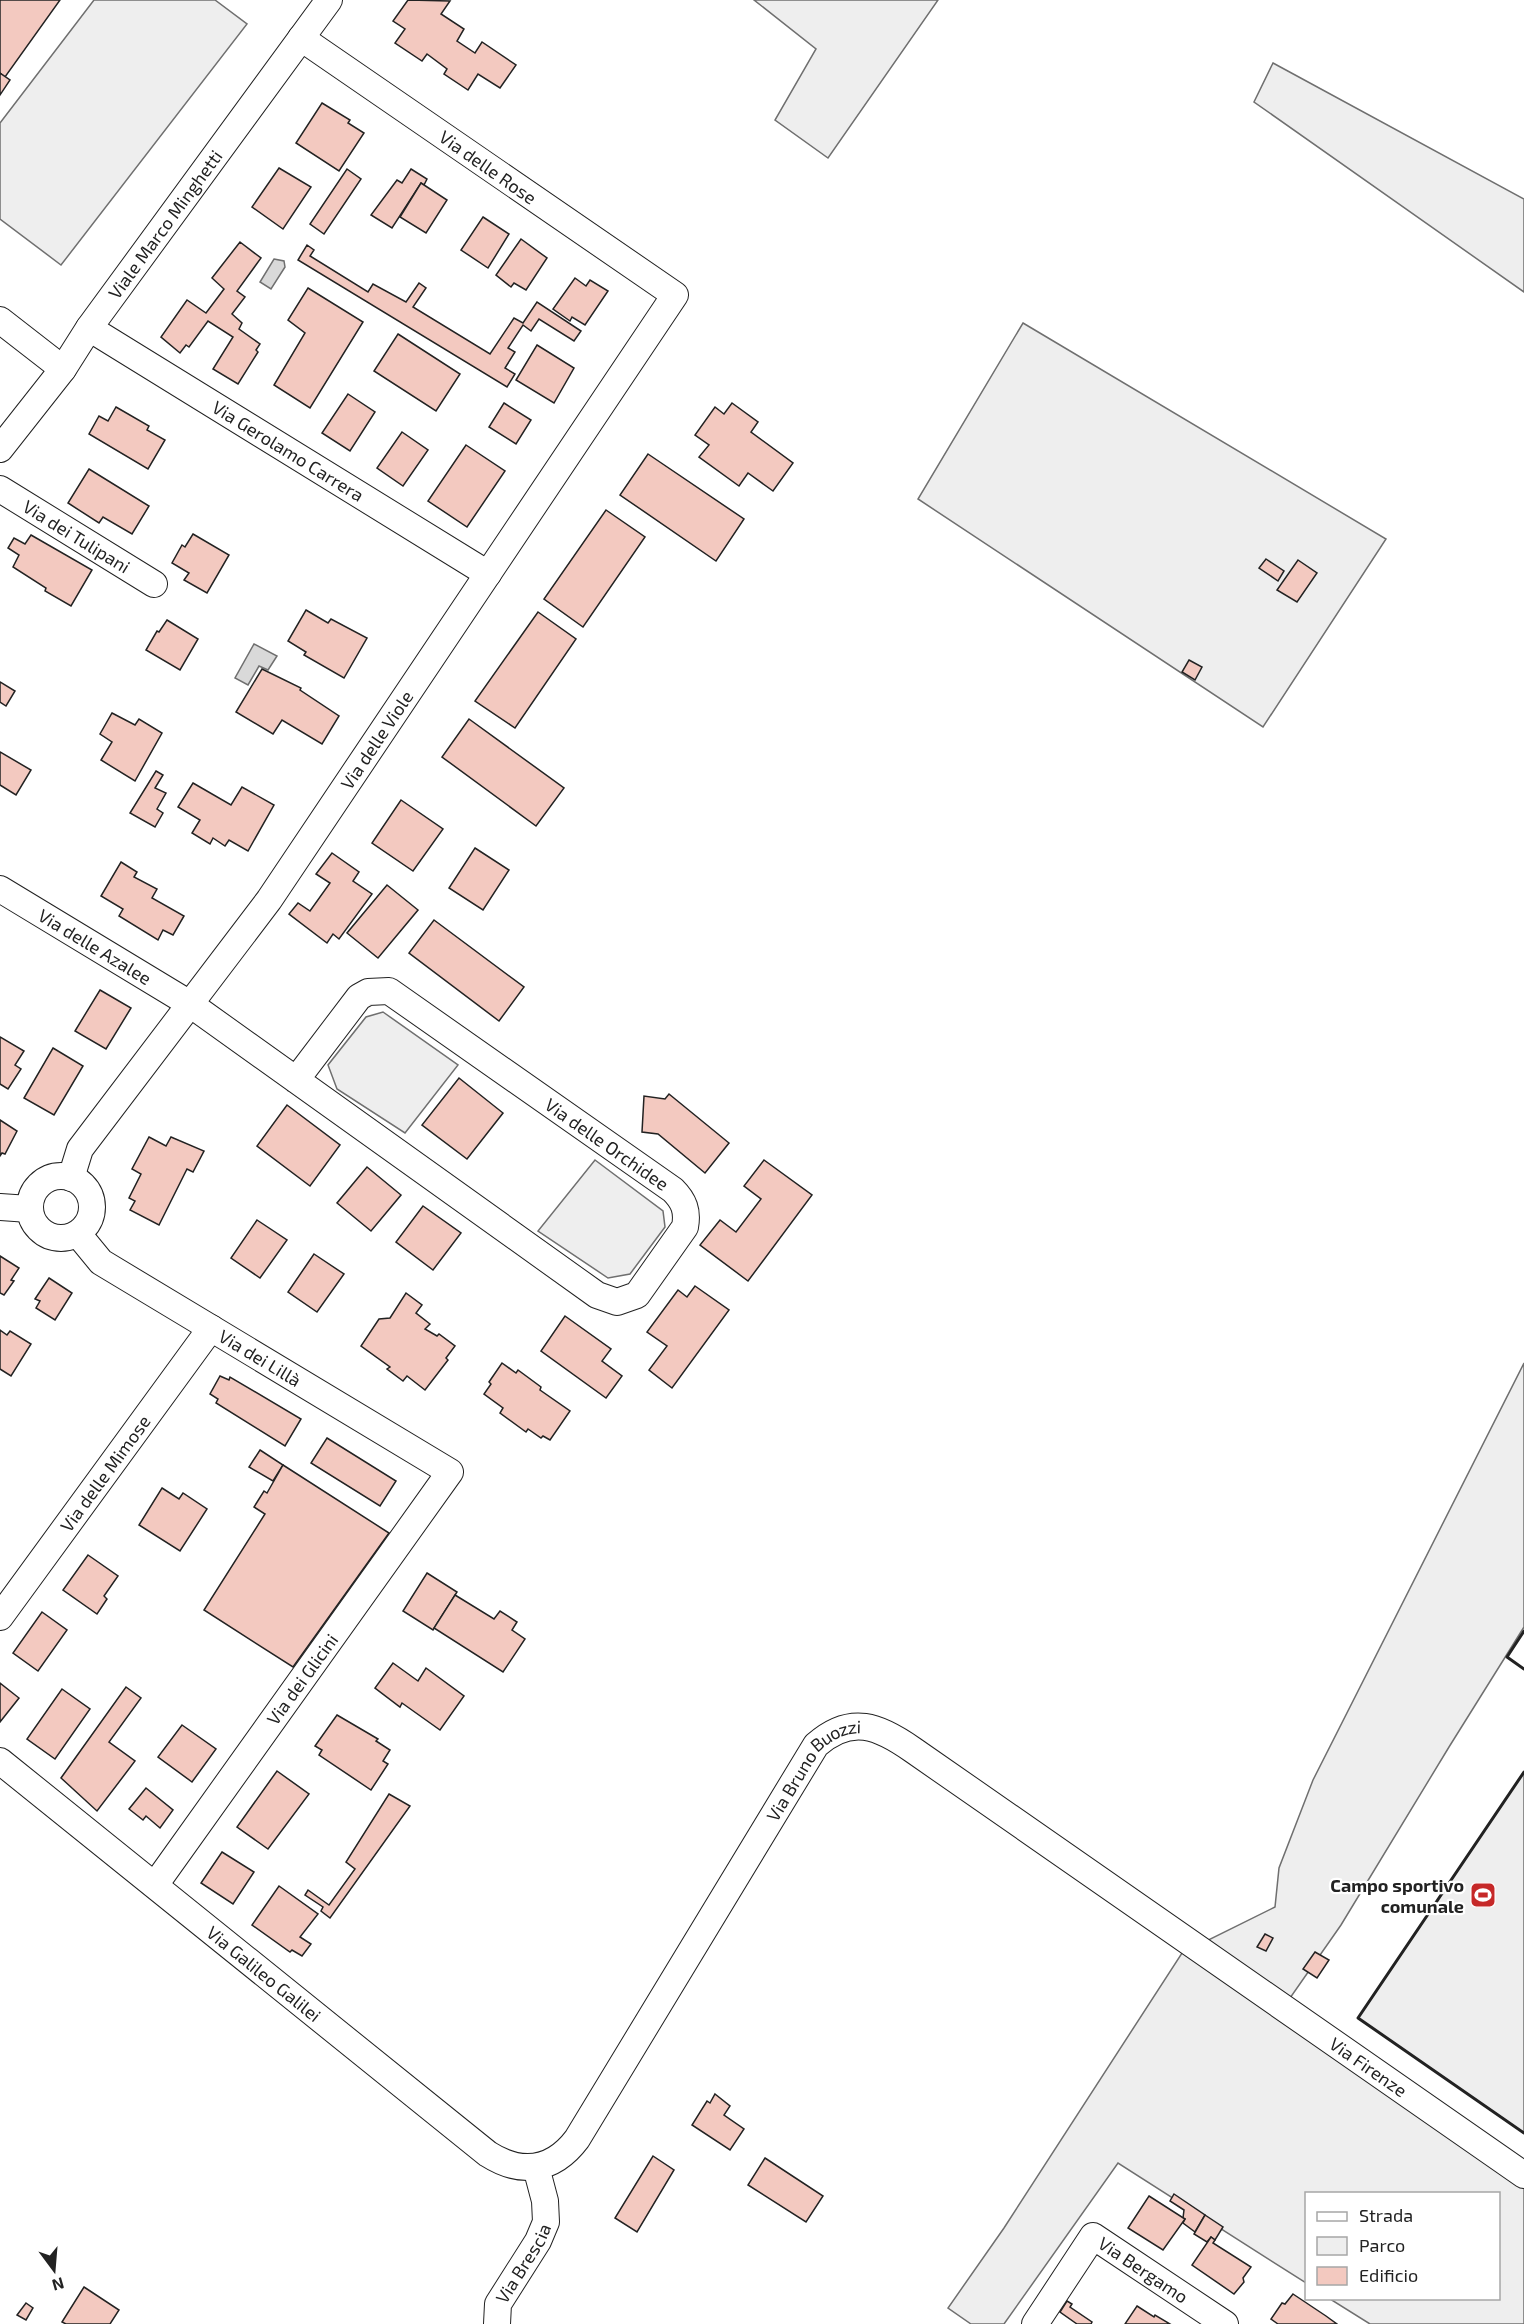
<svg xmlns="http://www.w3.org/2000/svg" width="1524" height="2324" font-family="'Exo 2',sans-serif">
	<style>
		.green { fill: #eee; stroke: #6f6f6f; stroke-width: 1.5 }
		.water { fill: #d9d9d9; stroke: #6f6f6f; stroke-width: 1.5 }
		.building { fill: #f3c9c0; stroke: #222; stroke-width: 1.5 }
		.lines { fill: none; stroke-linecap: round; stroke-linejoin: round }
		.minor-casing { stroke: #222; stroke-width: 28 }
		.minor { stroke: #fff; stroke-width: 26 }
		.wall { stroke: #222; stroke-width: 3 }
		.labels { text-anchor: middle; dominant-baseline: central; stroke-width: 4.5; stroke-linejoin: round; paint-order: stroke }
		.street-label { font-size: 18px; fill: #222; stroke: #fff }
		.poi-label { font-size: 18px; font-weight: bold; fill: #222; stroke: #fff; text-anchor: end }
	</style>
	<rect width="100%" height="100%" fill="#fff"/>
	<g class="green">
		<polygon points="94,0 215,0 247,24 61,265 0,219 0,123"/>
		<polygon points="754,0 938,0 828,158 775,120 816,49"/>
		<polygon points="1273,63 1524,199 1524,292 1254,102"/>
		<polygon points="1023,323 1386,539 1263,727 918,499"/>
		<polygon points="383,1012 458,1065 405,1133 337,1089 328,1065 366,1017"/>
		<polygon points="595,1160 663,1211 665,1227 630,1274 608,1278 538,1231"/>
		<polygon points="1524,1363 1524,1627 1449,1747 1341,1925 1276,2018 1524,2189 1524,2324 1370,2324 1330,2299 1498,2298 1498,2194 1306,2194 1306,2283 1118,2163 1004,2324 971,2324 948,2308 1004,2228 1182,1953 1275,1907 1279,1868 1313,1780"/>
		<polygon points="1524,1772 1524,2133 1358,2018"/>
	</g>
	<g class="water">
		<polygon points="274,259 284,261 285,267 271,289 260,282"/>
		<polygon points="254,644 277,656 268,670 259,666 248,685 235,678"/>
	</g>
	<g class="building">
		<polygon points="0,0 60,0 5,77 0,73"/>
		<polygon points="408,0 450,1 441,14 464,29 457,41 475,53 482,42 516,65 500,88 478,74 468,90 444,74 447,69 427,54 422,61 395,43 405,29 393,21"/>
		<polygon points="0,73 10,80 0,95"/>
		<polygon points="322,103 350,120 348,123 364,133 339,171 296,143"/>
		<polygon points="279,168 311,187 283,229 252,207"/>
		<polygon points="347,169 361,179 324,234 310,224"/>
		<polygon points="411,169 427,179 424,185 421,183 392,228 371,215 397,180 402,183"/>
		<polygon points="421,183 447,200 426,233 400,217"/>
		<polygon points="483,217 509,234 488,268 461,250"/>
		<polygon points="521,239 547,258 526,290 514,283 511,287 496,275"/>
		<polygon points="240,242 261,258 237,291 245,297 232,314 242,323 239,329 260,344 256,350 258,352 238,384 213,369 233,337 208,321 189,347 186,345 180,353 161,337 187,300 206,313 224,289 212,278"/>
		<polygon points="307,245 314,250 310,256 368,292 373,284 406,302 419,283 426,288 413,307 490,354 514,318 523,323 537,302 581,331 574,341 539,319 531,331 523,325 508,348 515,352 505,368 515,374 507,387 298,260"/>
		<polygon points="575,278 586,286 590,280 608,291 585,325 572,317 570,321 553,309"/>
		<polygon points="308,288 363,322 310,408 274,385 305,333 288,320"/>
		<polygon points="398,334 460,374 436,411 374,371"/>
		<polygon points="537,345 574,368 554,403 516,380"/>
		<polygon points="348,394 375,412 350,451 322,433"/>
		<polygon points="504,403 531,420 516,444 489,427"/>
		<polygon points="732,403 758,422 751,432 793,463 773,491 748,473 739,486 699,457 709,445 695,435 715,407 724,414"/>
		<polygon points="116,407 149,426 147,430 165,440 148,469 89,434 99,416 108,421"/>
		<polygon points="402,432 428,450 403,486 377,468"/>
		<polygon points="466,445 505,471 467,527 428,501"/>
		<polygon points="648,454 744,519 716,561 620,495"/>
		<polygon points="89,469 149,506 132,534 103,517 99,523 68,503"/>
		<polygon points="606,510 645,537 583,627 544,599"/>
		<polygon points="193,534 229,555 207,593 184,580 189,573 172,563 182,545 185,547"/>
		<polygon points="31,535 92,570 71,606 45,591 46,588 13,567 19,555 8,548 14,538 25,544"/>
		<polygon points="1266,559 1284,571 1278,581 1259,568"/>
		<polygon points="1298,560 1317,573 1297,602 1277,590"/>
		<polygon points="306,610 328,623 331,619 367,638 344,678 304,655 306,652 288,641"/>
		<polygon points="538,612 576,639 515,728 475,701"/>
		<polygon points="167,620 198,639 180,670 146,650 157,631 159,632"/>
		<polygon points="1189,660 1202,667 1195,680 1182,672"/>
		<polygon points="262,669 301,688 300,690 339,716 322,744 282,720 273,734 236,712"/>
		<polygon points="0,682 15,691 6,706 0,702"/>
		<polygon points="112,713 135,725 139,719 162,733 135,781 101,760 112,742 100,734"/>
		<polygon points="469,719 564,788 536,826 442,757"/>
		<polygon points="0,752 31,770 16,795 0,785"/>
		<polygon points="156,771 163,775 155,788 166,793 157,809 163,813 155,827 130,813"/>
		<polygon points="193,783 231,805 242,787 274,805 248,851 229,840 225,846 213,838 210,844 192,833 200,820 178,807"/>
		<polygon points="401,800 443,829 413,871 372,843"/>
		<polygon points="475,848 509,870 483,910 449,888"/>
		<polygon points="332,853 359,872 353,881 372,894 339,939 333,934 327,943 289,914 298,903 310,911 330,883 316,874"/>
		<polygon points="121,862 137,872 134,877 157,889 152,898 184,916 173,935 163,930 158,940 119,916 123,909 101,896"/>
		<polygon points="387,885 418,910 378,958 347,933"/>
		<polygon points="434,920 524,987 499,1021 409,953"/>
		<polygon points="100,990 131,1008 106,1049 75,1031"/>
		<polygon points="0,1037 24,1051 15,1065 21,1069 8,1089 0,1084"/>
		<polygon points="53,1048 83,1066 54,1115 24,1098"/>
		<polygon points="459,1078 503,1113 467,1159 422,1125"/>
		<polygon points="669,1094 729,1143 705,1173 658,1134 642,1132 644,1096 665,1099"/>
		<polygon points="287,1105 340,1145 310,1186 257,1146"/>
		<polygon points="0,1120 17,1131 5,1154 2,1153 0,1156"/>
		<polygon points="149,1137 166,1146 171,1137 204,1151 193,1172 187,1169 159,1225 130,1210 135,1201 129,1198 141,1174 132,1169"/>
		<polygon points="764,1160 812,1195 748,1281 700,1245 720,1220 736,1232 761,1199 744,1186"/>
		<polygon points="367,1167 401,1195 371,1231 337,1203"/>
		<polygon points="423,1206 461,1233 433,1270 396,1242"/>
		<polygon points="257,1220 287,1240 260,1278 231,1258"/>
		<polygon points="314,1254 344,1274 317,1312 288,1292"/>
		<polygon points="0,1256 19,1268 11,1280 14,1281 4,1295 0,1293"/>
		<polygon points="49,1278 72,1293 55,1320 36,1308 40,1301 35,1299"/>
		<polygon points="695,1286 729,1310 672,1388 649,1370 667,1346 647,1332 678,1290 687,1297"/>
		<polygon points="406,1293 422,1305 416,1313 430,1324 425,1329 437,1336 439,1334 455,1346 446,1358 448,1360 425,1390 407,1376 403,1381 387,1369 390,1367 361,1346 379,1319 390,1318"/>
		<polygon points="565,1316 611,1349 602,1361 622,1376 606,1398 541,1351"/>
		<polygon points="0,1330 7,1335 10,1331 31,1344 11,1376 0,1369"/>
		<polygon points="502,1363 516,1373 518,1370 541,1387 540,1390 570,1411 550,1440 543,1436 541,1438 528,1429 526,1432 500,1413 503,1408 484,1394 491,1384 489,1382"/>
		<polygon points="220,1376 229,1380 230,1377 301,1419 285,1446 216,1403 218,1399 210,1394"/>
		<polygon points="327,1438 396,1481 380,1506 311,1463"/>
		<polygon points="260,1450 283,1465 273,1481 249,1467"/>
		<polygon points="283,1465 389,1533 293,1667 204,1610 265,1514 254,1507 264,1491 267,1493"/>
		<polygon points="162,1488 179,1499 183,1493 207,1509 180,1551 139,1525"/>
		<polygon points="88,1555 118,1576 104,1596 107,1599 97,1614 63,1590"/>
		<polygon points="427,1573 457,1592 433,1630 403,1611"/>
		<polygon points="455,1595 494,1619 500,1611 517,1622 512,1630 525,1639 503,1672 434,1628"/>
		<polygon points="42,1612 67,1630 38,1671 13,1653"/>
		<polygon points="393,1663 418,1681 426,1668 464,1696 440,1730 402,1703 400,1707 375,1688"/>
		<polygon points="0,1683 19,1698 0,1722"/>
		<polygon points="126,1687 141,1698 109,1742 135,1761 97,1811 61,1778"/>
		<polygon points="62,1689 90,1709 55,1759 27,1739"/>
		<polygon points="337,1715 378,1739 376,1741 390,1750 383,1761 388,1764 371,1790 319,1755 322,1750 315,1746"/>
		<polygon points="182,1725 216,1749 192,1782 158,1757"/>
		<polygon points="277,1771 309,1794 268,1849 237,1827"/>
		<polygon points="146,1788 173,1810 160,1828 146,1816 143,1820 129,1809"/>
		<polygon points="389,1794 410,1806 330,1918 321,1911 323,1907 305,1895 308,1890 329,1905 355,1869 346,1862"/>
		<polygon points="222,1852 254,1872 233,1904 201,1883"/>
		<polygon points="279,1886 318,1914 300,1937 311,1944 302,1956 292,1950 290,1952 252,1925"/>
		<polygon points="1265,1934 1273,1938 1266,1951 1257,1947"/>
		<polygon points="1315,1952 1329,1960 1317,1978 1303,1969"/>
		<polygon points="715,2094 730,2106 724,2115 744,2129 730,2150 692,2125 707,2101 710,2103"/>
		<polygon points="653,2156 674,2170 637,2232 615,2218"/>
		<polygon points="765,2158 823,2196 806,2222 748,2185"/>
		<polygon points="1174,2194 1205,2215 1195,2232 1183,2223 1185,2219 1183,2218 1184,2210 1170,2201"/>
		<polygon points="1149,2196 1185,2219 1163,2250 1128,2228"/>
		<polygon points="1205,2215 1223,2227 1215,2240 1211,2237 1207,2242 1194,2234"/>
		<polygon points="1211,2237 1215,2240 1213,2243 1251,2267 1243,2278 1244,2282 1234,2294 1192,2265"/>
		<polygon points="84,2287 119,2310 110,2324 66,2324 62,2322"/>
		<polygon points="1293,2294 1326,2316 1337,2324 1278,2324 1271,2319 1282,2303 1285,2304"/>
		<polygon points="1067,2301 1072,2304 1070,2307 1092,2322 1091,2324 1077,2324 1060,2312"/>
		<polygon points="26,2303 33,2308 26,2320 17,2315"/>
		<polygon points="1137,2306 1154,2317 1155,2315 1170,2324 1125,2324"/>
	</g>
	<g class="lines">
		<g class="minor-casing">
			<g id="minor">
				<polyline points="0,320 63,369"/>
				<path id="s1" d="M89 328 488 574"/>
				<path id="s2" d="M0 449 63 369 89 328 329 0"/>
				<path id="s3" d="M0 489 154 584"/>
				<path id="s4" d="M0 889 190 1004 597 1295 617 1302 637 1295 685 1227C688 1211 684 1201 673 1190L389 991 368 992 359 997 296 1080"/>
				<circle cx="61" cy="1207" r="31"/>
				<path id="s5" d="M71 1178 80 1149 269 900 675 295 301 38"/>
				<polyline points="0,1207 29,1209"/>
				<path id="s6" d="M78 1234 101 1262 450 1472 155 1885"/>
				<path id="s7" d="M0 1617 211 1328"/>
				<path id="s8" d="M0 1761 488 2154C521 2175 553 2171 577 2139L816 1745C851 1714 879 1726 913 1750L1524 2175"/>
				<path id="s9" d="M497 2324 498 2304 538 2241 546 2222 545 2201 536 2167"/>
				<path id="s10" d="M1035 2324 1093 2236 1225 2324"/>
			</g>
		</g>
		<use href="#minor" class="minor"/>
		<g class="wall">
			<polyline points="1524,1631 1507,1657 1524,1669"/>
			<polyline points="1524,1772 1358,2018 1524,2133"/>
		</g>
	</g>
	<defs>
		<g id="stadium-square" transform="scale(1.35)"><rect x="-9" y="-9" width="18" height="18" rx="4" fill="#c62828" stroke="#fff"/><path d="M0-5a6.5 5 0 1 0 0 10a6.5 5 0 1 0 0-10ZM-3.5-1.8h7v3.6h-7Z" fill="#fff"/></g>
	</defs>
	<g fill-rule="evenodd">
		<use href="#stadium-square" x="1483" y="1895"/>
	</g>
	<g class="labels">
		<g class="street-label">
			<text transform="translate(488 167) rotate(35)">Via delle Rose</text>
			<text stroke="none"><textPath href="#s2" startOffset="279">Viale Marco Minghetti</textPath></text>
			<text stroke="none"><textPath href="#s1" startOffset="234">Via Gerolamo Carrera</textPath></text>
			<text stroke="none"><textPath href="#s3" startOffset="90">Via dei Tulipani</textPath></text>
			<text stroke="none"><textPath href="#s5" startOffset="536">Via delle Viole</textPath></text>
			<text stroke="none"><textPath href="#s4" startOffset="111">Via delle Azalee</textPath></text>
			<text transform="translate(607 1144) rotate(35)">Via delle Orchidee</text>
			<text stroke="none"><textPath href="#s6" startOffset="222">Via dei Lillà</textPath></text>
			<text stroke="none"><textPath href="#s7" startOffset="178">Via delle Mimose</textPath></text>
			<text transform="translate(302 1679) rotate(-54)">Via dei Glicini</text>
			<text stroke="none"><textPath href="#s8" startOffset="1170">Via Bruno Buozzi</textPath></text>
			<text stroke="none"><textPath href="#s8" startOffset="339">Via Galileo Galilei</textPath></text>
			<text stroke="none"><textPath href="#s8" startOffset="1851">Via Firenze</textPath></text>
			<text stroke="none"><textPath href="#s9" startOffset="68">Via Brescia</textPath></text>
			<text stroke="none"><textPath href="#s10" startOffset="166">Via Bergamo</textPath></text>
		</g>
		<g class="poi-label">
			<text x="1464" y="1885">Campo sportivo<tspan x="1464" dy="21">comunale</tspan></text>
		</g>
	</g>
	<rect x="1305" y="2192" width="195" height="108" fill="#ffffff" stroke="#a7a7a7" stroke-width="1.5"/>
	<rect x="1317" y="2212" width="30" height="9" fill="#ffffff" stroke="#a7a7a7" stroke-width="1.5"/>
	<text x="1359" y="2222" font-size="18" fill="#222222">Strada</text>
	<rect x="1317" y="2237" width="30" height="18" fill="#eeeeee" stroke="#a7a7a7" stroke-width="1.5"/>
	<text x="1359" y="2252" font-size="18" fill="#222222">Parco</text>
	<rect x="1317" y="2267" width="30" height="18" fill="#f3c9c0" stroke="#a7a7a7" stroke-width="1.5"/>
	<text x="1359" y="2282" font-size="18" fill="#222222">Edificio</text>
	<g transform="translate(54 2270) rotate(164)" stroke="#ffffff" stroke-width="4.5" paint-order="stroke">
	<path d="M0-4.5L10 22L0 15L-10 22Z" fill="#222222"/>
	<text y="-9" font-size="16" font-weight="bold" text-anchor="middle" fill="#222222">N</text>
	</g>
</svg>
